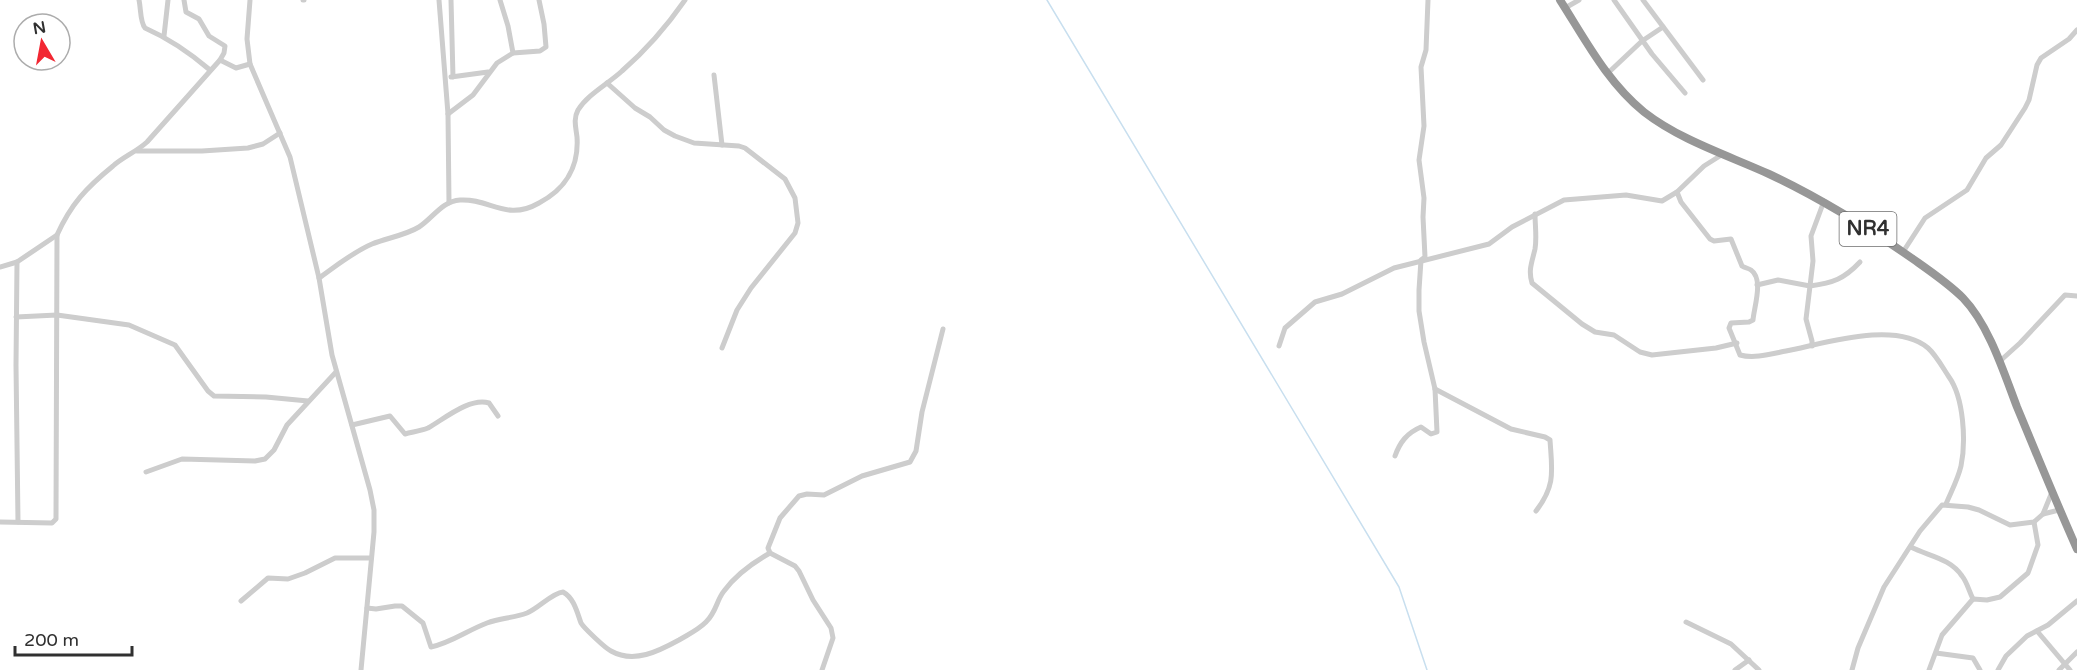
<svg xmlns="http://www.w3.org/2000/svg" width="2077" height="670" font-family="'Varela Round',sans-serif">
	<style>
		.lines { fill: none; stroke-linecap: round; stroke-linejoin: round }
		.stream { stroke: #c8dfef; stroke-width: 1.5 }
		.minor { stroke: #cdcdcd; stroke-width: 5 }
		.highway { stroke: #979797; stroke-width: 8 }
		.labels { text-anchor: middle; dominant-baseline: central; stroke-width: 6; stroke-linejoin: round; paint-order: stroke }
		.shield { fill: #fff; stroke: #6e6e6e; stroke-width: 1.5 }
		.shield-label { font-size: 20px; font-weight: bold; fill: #303030 }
	</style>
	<rect width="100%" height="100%" fill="#fff"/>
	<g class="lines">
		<polyline class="stream" points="1047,0 1399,587 1427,670"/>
		<g class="minor">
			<path d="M139 0C141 9 140 22 145 28 170 39 190 53 210 70"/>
			<polyline points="184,0 186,12 199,19 209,36 225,46 224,53 220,60"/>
			<polyline points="250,0 247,39 250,64 290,157 319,278 332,355 370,490 374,510 374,532 361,670"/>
			<polyline points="303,0 304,0"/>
			<polyline points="439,0 448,114 449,203"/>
			<polyline points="451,0 453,77"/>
			<polyline points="1614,0 1652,54 1685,93"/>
			<polyline points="1643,0 1703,80"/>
			<polyline points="1565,8 1579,0"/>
			<polyline points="164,36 168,0"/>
			<polyline points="513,53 540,51 546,47 544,24 539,0"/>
			<polyline points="1608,73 1642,41 1663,27"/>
			<polyline points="714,75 722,145"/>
			<polyline points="451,77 488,72"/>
			<polyline points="607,83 635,108 650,117 664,130 675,136 694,143 739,146 745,148 785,179 795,198 798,223 795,233 751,288 737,310 722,348"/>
			<polyline points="448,114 473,95 497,63 513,53 508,26 500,0"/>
			<polyline points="137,151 202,151 248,148 263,144 280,133"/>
			<path d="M1677 192 1681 202 1710 239 1714 241 1731 239 1742 266C1745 268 1748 268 1751 270 1764 279 1754 307 1753 320L1749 322 1731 323 1729 328 1740 355C1754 359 1771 354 1786 351 1823 344 1895 320 1928 348 1936 355 1943 368 1949 377 1964 398 1966 442 1961 466 1958 479 1951 492 1946 504"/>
			<path d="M1535 214C1535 225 1537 238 1535 249 1532 262 1528 270 1532 283L1582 324 1595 332 1614 335 1640 352 1652 355 1716 348 1737 343"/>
			<polyline points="1903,252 1925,218 1967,190 1986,158 2001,145 2025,108 2029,100 2037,65 2041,58 2069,39 2077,30"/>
			<polyline points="17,262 16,365 18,522"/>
			<polyline points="0,267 17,262 57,235"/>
			<path d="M319 278C336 266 353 252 372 244 387 238 406 235 419 227 433 218 442 201 460 200 490 198 506 222 539 203 566 189 579 166 577 137 576 128 573 119 578 110 588 94 608 84 622 71 646 50 667 26 685 0"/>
			<polyline points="1757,285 1778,280 1810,286 1813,261 1811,236 1824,201"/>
			<polyline points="16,317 57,315 129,325 175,345 208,391 214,396 266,397 308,401"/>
			<polyline points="1279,346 1285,328 1315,302 1342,294 1394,268 1489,244 1512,227 1564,200 1626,195 1662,201 1677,192 1704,166 1723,154"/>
			<path d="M1812 346V341L1806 319 1810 286C1833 283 1844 279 1860 262"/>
			<polyline points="1999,362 2020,343 2065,295 2077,296"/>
			<path d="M1435 389 1511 429 1545 437 1550 440C1552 471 1556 485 1536 511"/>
			<path d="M352 425 390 416 405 434C412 432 421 431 428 428 444 419 470 397 489 403L498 416"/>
			<path d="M1395 456C1400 442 1407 433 1421 427L1431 434 1437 432 1435 389 1424 342 1419 311V290L1421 260 1425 257 1423 217 1424 198 1419 160 1424 126 1421 67 1426 50 1428 0"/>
			<polyline points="146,472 182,459 255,461 265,459 274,450 287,425 336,372"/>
			<polyline points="2043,514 2052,492"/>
			<path d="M0 522 52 523 56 519 57 235C71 204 86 188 113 166 123 157 136 152 147 142L220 60 236 68 250 64"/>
			<path d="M1911 547C1928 556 1950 558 1962 576 1967 582 1969 591 1973 599"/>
			<polyline points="241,601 268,578 288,579 305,573 335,558 371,558"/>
			<path d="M367 608 376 609 395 606H402L423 623 431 647C451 643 468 630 487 623 500 618 514 618 527 613 539 608 552 593 563 592 574 598 577 612 581 623 584 628 605 648 611 651 634 664 659 651 679 640 689 634 698 630 706 622 717 611 716 601 724 591 735 576 754 562 770 553"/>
			<polyline points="1686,622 1731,644 1759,670"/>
			<polyline points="2037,631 2070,670"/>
			<polyline points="1936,653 1973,658 1980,670"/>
			<polyline points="822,670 833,638 831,628 813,600 799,571 795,566 770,553 768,548 780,518 799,496 807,494 824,495 862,476 910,462 916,451 922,412 943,329"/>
			<polyline points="1735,670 1749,660"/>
			<polyline points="1852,670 1858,648 1884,587 1920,531 1942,505 1968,507 1979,510 2010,525 2034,522 2043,514 2059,510"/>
			<polyline points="1929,670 1942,635 1973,599 1987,600 2000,597 2028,573 2038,545 2034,522"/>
			<polyline points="1998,670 2006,656 2027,636 2048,625 2077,601"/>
			<polyline points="2059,670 2077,652"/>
		</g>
		<path class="highway" d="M1560 0C1585 39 1607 82 1644 112 1680 140 1727 155 1769 174 1820 198 1867 227 1913 259 1930 271 1948 283 1963 298 1989 325 2004 373 2017 407 2037 455 2056 502 2077 549"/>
	</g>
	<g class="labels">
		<rect class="shield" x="1839.5" y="212" width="57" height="34" rx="4.5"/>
		<g class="shield-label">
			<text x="1868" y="229">NR4</text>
		</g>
	</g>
	<g transform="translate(42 42) rotate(350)"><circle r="28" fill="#ffffff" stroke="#acacac" stroke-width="1.5"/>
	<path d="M0-4.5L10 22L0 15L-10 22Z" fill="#f22732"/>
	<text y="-9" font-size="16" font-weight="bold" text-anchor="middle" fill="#303030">N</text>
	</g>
	<path d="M15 646v9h117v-9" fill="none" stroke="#303030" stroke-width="3"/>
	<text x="24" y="646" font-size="18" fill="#303030" stroke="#ffffff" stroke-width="4.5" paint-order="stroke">200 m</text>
</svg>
